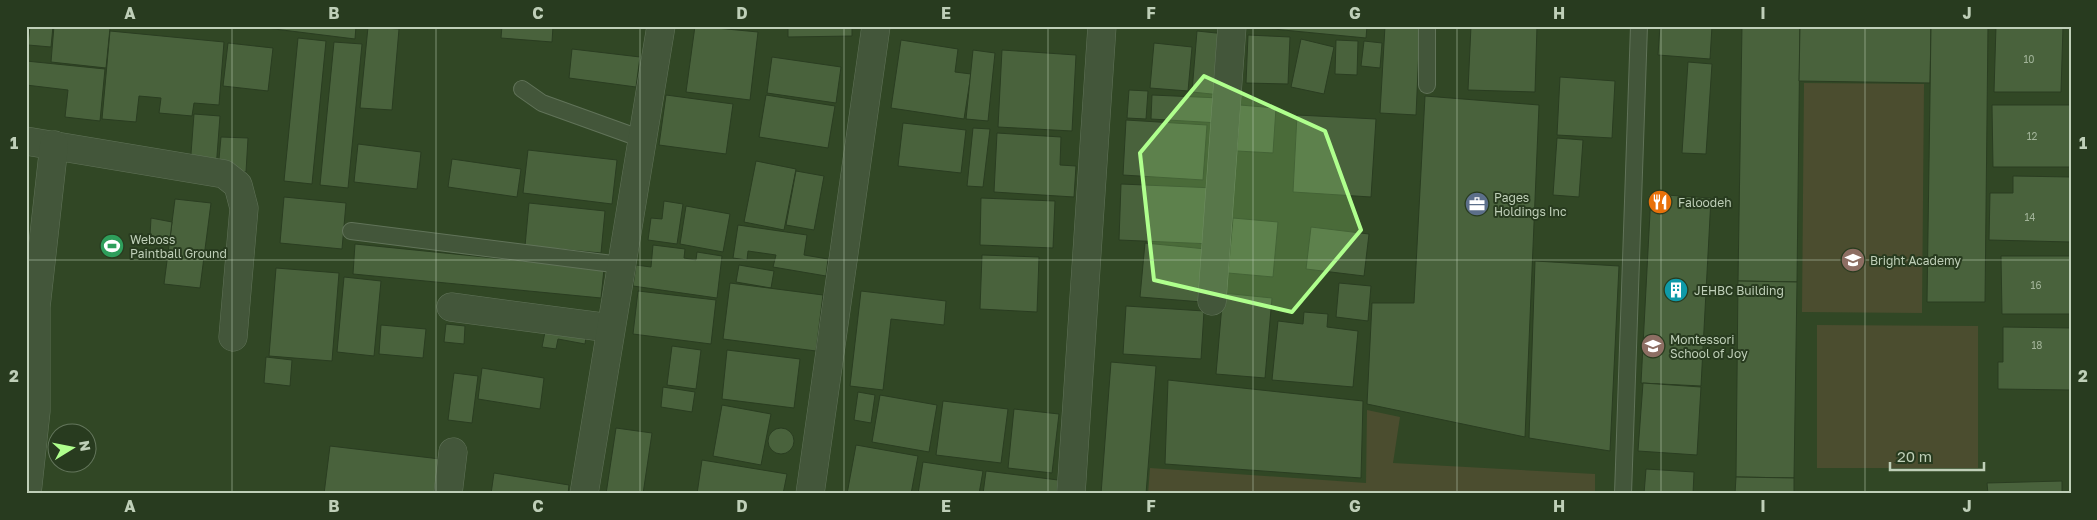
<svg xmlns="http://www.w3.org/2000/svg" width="2097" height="520" font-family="'Golos Text',sans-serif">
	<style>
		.green { fill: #4b4d2f }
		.building { fill: #49623c; stroke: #2a3d21 }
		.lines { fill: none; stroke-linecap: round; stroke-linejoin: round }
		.service-casing { stroke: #617359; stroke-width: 18 }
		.minor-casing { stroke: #617359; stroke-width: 29 }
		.service { stroke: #43563a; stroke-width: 16 }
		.minor { stroke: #43563a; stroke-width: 28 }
		.marked { fill: #afff8d; fill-opacity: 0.2; stroke: #afff8d; stroke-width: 4; stroke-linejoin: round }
		.grid { fill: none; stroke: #bfcfb8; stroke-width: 1; stroke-opacity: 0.55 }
		.labels { text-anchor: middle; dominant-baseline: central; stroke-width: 4; stroke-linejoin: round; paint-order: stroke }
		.number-label { font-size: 10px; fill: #a2b499 }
		.poi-label { font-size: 12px; fill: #bfcfb8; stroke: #283b1f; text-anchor: start }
		.neatline { fill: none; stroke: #bfcfb8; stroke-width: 2 }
		.grid-label { font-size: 16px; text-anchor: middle; font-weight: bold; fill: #bfcfb8 }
	</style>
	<rect width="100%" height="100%" fill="#314725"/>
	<g class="green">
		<polygon points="1804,83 1924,84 1922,313 1802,312"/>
		<polygon points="1817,325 1978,326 1978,468 1817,468"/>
		<polygon points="1367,410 1400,417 1393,463 1595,474 1595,494 1148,494 1150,468 1366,483"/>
	</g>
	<g class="building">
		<polygon points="30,26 53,26 51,47 28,45"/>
		<polygon points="54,26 110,28 106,68 51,62"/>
		<polygon points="250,26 356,26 355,39"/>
		<polygon points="502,26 553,26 552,42 501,38"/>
		<polygon points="695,26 758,32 750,100 686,92"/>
		<polygon points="788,26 852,26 852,36 788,37"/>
		<polygon points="1242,26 1367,26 1366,38"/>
		<polygon points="1385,26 1420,26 1416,115 1380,113"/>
		<polygon points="1471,26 1537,26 1535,92 1468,90"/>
		<polygon points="1660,26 1712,26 1710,59 1658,55"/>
		<polygon points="1742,26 1800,26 1797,282 1738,281"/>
		<polygon points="1800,26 1931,26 1930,83 1799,81"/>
		<polygon points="1931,26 1988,26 1985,302 1927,302"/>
		<polygon points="1996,26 2063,26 2061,92 1994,92"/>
		<polygon points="368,27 399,29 392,110 360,108"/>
		<polygon points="110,31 224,42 219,105 194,103 192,116 159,113 161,98 139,96 136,122 102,119"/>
		<polygon points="1197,31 1226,34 1221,95 1192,92"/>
		<polygon points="1248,35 1290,37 1288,84 1246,83"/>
		<polygon points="298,38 326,41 312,184 284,181"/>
		<polygon points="1301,39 1334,47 1324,94 1291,87"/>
		<polygon points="901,40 958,49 955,72 971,74 964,119 891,108"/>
		<polygon points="1336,40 1358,41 1357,75 1335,74"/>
		<polygon points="1364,41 1382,43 1380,68 1361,66"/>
		<polygon points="334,42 362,44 348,188 320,185"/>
		<polygon points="228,43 273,48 268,91 223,86"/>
		<polygon points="1154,43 1192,47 1188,91 1150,88"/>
		<polygon points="572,49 640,57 636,87 569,78"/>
		<polygon points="973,50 995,53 988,121 966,119"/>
		<polygon points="1002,50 1076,55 1072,131 998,127"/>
		<polygon points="772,57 841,67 836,103 767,93"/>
		<polygon points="26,61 105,69 100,121 65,117 68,90 26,85"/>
		<polygon points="1688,62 1712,64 1706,154 1682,153"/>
		<polygon points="1560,77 1615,81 1612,138 1557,135"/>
		<polygon points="1129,90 1148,91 1146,119 1127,118"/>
		<polygon points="666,95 733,104 726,154 659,145"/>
		<polygon points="766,95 835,106 828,148 759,137"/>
		<polygon points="1152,95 1220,98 1219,123 1151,119"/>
		<polygon points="1425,96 1539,105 1525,437 1367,404 1372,303 1414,303"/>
		<polygon points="1240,105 1276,108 1273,153 1237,151"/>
		<polygon points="1992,105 2071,105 2071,167 1993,167"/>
		<polygon points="194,114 220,116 216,169 190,167"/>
		<polygon points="1297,115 1376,119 1371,197 1293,192"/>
		<polygon points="1126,120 1207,125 1203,180 1123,175"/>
		<polygon points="903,123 966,130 961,173 898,166"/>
		<polygon points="973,128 990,129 983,187 967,186"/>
		<polygon points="997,133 1061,137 1060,165 1076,166 1074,197 994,192"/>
		<polygon points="221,137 248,138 246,172 218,170"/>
		<polygon points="1557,138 1583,140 1579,197 1553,195"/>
		<polygon points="358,144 421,152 417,189 354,182"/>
		<polygon points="528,150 617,160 612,204 523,193"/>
		<polygon points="452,159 521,169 517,197 448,187"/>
		<polygon points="756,161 796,169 784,230 744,222"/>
		<polygon points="796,171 824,176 814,230 786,225"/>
		<polygon points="2013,176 2071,177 2071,242 1989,240 1990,193 2013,193"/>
		<polygon points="1121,184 1215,188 1212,244 1119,240"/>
		<polygon points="1651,194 1711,198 1701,386 1641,383"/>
		<polygon points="284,197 346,203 342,249 280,243"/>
		<polygon points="981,198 1055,201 1053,248 980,245"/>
		<polygon points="175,199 211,203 200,288 164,284"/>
		<polygon points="664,201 683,204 677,244 648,240 651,218 662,219"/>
		<polygon points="529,203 605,211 601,253 525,246"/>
		<polygon points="686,206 730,214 723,252 680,244"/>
		<polygon points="151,218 172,222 170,239 150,236"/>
		<polygon points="1233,218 1278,222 1273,277 1228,273"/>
		<polygon points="738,225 807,235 804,255 828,259 826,276 773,267 776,255 748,251 747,260 733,258"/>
		<polygon points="1311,227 1369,234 1364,276 1306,269"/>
		<polygon points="1145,243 1206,249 1202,302 1140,297"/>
		<polygon points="355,244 604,269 601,298 353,274"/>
		<polygon points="653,245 685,249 684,258 696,260 697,252 722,256 717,298 633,286 636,265 651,267"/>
		<polygon points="982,255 1039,257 1037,312 980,309"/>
		<polygon points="2001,256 2071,256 2071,314 2002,314"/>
		<polygon points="1535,261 1619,266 1610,451 1529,438"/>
		<polygon points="739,265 774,271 771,288 736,282"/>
		<polygon points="276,268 339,273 332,361 269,356"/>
		<polygon points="344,277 381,281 374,356 337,352"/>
		<polygon points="1738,281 1797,282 1794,478 1736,477"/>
		<polygon points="730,283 823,295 816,351 723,339"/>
		<polygon points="1339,283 1371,286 1368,321 1336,317"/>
		<polygon points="638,291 716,300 711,344 633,334"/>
		<polygon points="861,291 946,301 944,325 891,319 883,390 850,386"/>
		<polygon points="1223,293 1272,298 1265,378 1216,374"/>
		<polygon points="1126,306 1204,311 1201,359 1123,354"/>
		<polygon points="1304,312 1328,314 1327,327 1358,331 1353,387 1272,380 1278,321 1303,324"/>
		<polygon points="547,322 587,330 585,344 558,339 556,349 542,347"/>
		<polygon points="446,324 465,326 464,344 444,342"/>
		<polygon points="381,325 426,329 423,358 379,354"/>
		<polygon points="2003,327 2071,328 2071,390 1998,389 1998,362 2003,362"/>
		<polygon points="672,346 701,350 696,389 667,385"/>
		<polygon points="727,350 800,359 794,408 722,399"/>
		<polygon points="266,357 292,360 290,386 264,383"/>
		<polygon points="1111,362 1156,366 1146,494 1101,494"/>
		<polygon points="482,368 544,378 540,409 478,399"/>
		<polygon points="454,373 478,376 472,423 448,420"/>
		<polygon points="1168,380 1363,401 1361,478 1165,464"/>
		<polygon points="1643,383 1701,387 1697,455 1638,451"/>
		<polygon points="663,387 695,392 692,412 661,407"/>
		<polygon points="858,392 875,395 871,423 854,420"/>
		<polygon points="880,395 937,405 929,452 872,442"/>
		<polygon points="943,401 1008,409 1001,463 936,455"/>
		<polygon points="722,405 771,414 761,465 713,456"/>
		<polygon points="1014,409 1059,414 1052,473 1008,468"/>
		<polygon points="616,428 652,433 643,494 606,494"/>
		<circle cx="781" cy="441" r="13"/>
		<polygon points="856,445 918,456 911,494 847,494"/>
		<polygon points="330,446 440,459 436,494 324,494"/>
		<polygon points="702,460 787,474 783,494 697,494"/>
		<polygon points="923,462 983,471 979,494 918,494"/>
		<polygon points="1646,469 1694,472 1693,494 1644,494"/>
		<polygon points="986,471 1058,480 1057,494 983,494"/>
		<polygon points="494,473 569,485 568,494 491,494"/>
		<polygon points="1736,477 1794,478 1794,494 1735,494"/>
		<polygon points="2062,481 2062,494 1988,494 1987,483"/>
	</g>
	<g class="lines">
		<g class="service-casing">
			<g id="service">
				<polyline points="1427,26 1427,85"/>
				<polyline points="522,89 542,103 642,139"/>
				<polyline points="351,231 621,265"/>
				<polyline points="1623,494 1639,26"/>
			</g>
		</g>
		<g class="minor-casing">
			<g id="minor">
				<polyline points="26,141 224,174 238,185 244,208 233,337"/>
				<polyline points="1212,301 1232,26"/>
				<polyline points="451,307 610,328"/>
				<polyline points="27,494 36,411 36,307 54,145"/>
				<polyline points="448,494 453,452"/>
				<polyline points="584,494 661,26"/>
				<polyline points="810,494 876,26"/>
				<polyline points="1071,494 1102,26"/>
			</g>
		</g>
		<use href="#service" class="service"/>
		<use href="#minor" class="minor"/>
	</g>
	<path class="marked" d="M1204 76 1325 131 1361 230 1292 312 1154 280 1140 153Z"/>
	<path class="grid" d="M232 26V494M436 26V494M640 26V494M844 26V494M1048 26V494M1253 26V494M1457 26V494M1661 26V494M1865 26V494M26 260H2071"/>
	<defs>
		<g id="restaurant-disc" transform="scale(1.25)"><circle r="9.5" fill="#e8710a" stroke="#283b1f"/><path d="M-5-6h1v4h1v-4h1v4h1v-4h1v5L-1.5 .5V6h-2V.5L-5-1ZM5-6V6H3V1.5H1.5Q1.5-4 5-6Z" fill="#fff"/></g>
		<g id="office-disc" transform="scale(1.25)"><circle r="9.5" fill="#5c6f8a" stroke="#283b1f"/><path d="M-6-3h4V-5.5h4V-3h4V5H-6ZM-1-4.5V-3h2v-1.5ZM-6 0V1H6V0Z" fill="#fff"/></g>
		<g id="stadium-disc" transform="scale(1.25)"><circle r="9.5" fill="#2e9e5b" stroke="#283b1f"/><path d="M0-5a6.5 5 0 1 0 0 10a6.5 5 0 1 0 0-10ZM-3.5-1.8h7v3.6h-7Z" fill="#fff"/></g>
		<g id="school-disc" transform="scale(1.25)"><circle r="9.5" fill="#8d6e63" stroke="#283b1f"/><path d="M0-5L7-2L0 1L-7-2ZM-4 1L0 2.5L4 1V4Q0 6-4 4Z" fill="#fff"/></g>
		<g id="building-disc" transform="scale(1.25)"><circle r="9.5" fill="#0f9aa8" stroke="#283b1f"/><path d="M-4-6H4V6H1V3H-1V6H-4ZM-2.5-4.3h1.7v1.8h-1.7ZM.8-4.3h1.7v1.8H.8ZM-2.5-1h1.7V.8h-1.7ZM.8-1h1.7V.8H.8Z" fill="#fff"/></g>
	</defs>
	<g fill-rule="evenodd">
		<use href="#restaurant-disc" x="1660" y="202"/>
		<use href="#office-disc" x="1477" y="204"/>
		<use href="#stadium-disc" x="112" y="246"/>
		<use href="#school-disc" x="1853" y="260"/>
		<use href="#building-disc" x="1676" y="290"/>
		<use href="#school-disc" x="1653" y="346"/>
	</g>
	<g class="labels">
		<g class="number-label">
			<text x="2029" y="59">10</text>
			<text x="2032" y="136">12</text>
			<text x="2030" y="217">14</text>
			<text x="2036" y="285">16</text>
			<text x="2037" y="345">18</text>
		</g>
		<g class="poi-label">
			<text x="1494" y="197">Pages<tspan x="1494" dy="14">Holdings Inc</tspan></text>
			<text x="1678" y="202">Faloodeh</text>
			<text x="130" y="239">Weboss<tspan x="130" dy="14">Paintball Ground</tspan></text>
			<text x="1870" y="260">Bright Academy</text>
			<text x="1694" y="290">JEHBC Building</text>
			<text x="1670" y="339">Montessori<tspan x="1670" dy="14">School of Joy</tspan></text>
		</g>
	</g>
	<rect width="2097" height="520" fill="none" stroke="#283b1f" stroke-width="55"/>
	<g transform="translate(72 448) rotate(80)"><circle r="24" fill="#283b1f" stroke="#64765c"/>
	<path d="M0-4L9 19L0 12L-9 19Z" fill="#afff8d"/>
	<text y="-8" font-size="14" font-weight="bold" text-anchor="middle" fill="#bfcfb8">N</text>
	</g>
	<path d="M1890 462v8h94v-8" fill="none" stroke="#bfcfb8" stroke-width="2.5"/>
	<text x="1897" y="462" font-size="15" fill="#bfcfb8" stroke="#283b1f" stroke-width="4" paint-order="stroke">20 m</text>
	<rect x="28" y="28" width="2042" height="464" class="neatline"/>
	<g class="grid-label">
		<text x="130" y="19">A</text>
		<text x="334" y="19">B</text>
		<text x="538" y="19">C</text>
		<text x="742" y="19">D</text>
		<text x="946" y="19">E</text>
		<text x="1151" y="19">F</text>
		<text x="1355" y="19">G</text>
		<text x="1559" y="19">H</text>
		<text x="1763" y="19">I</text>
		<text x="1967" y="19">J</text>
		<text x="14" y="149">1</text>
		<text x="2083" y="149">1</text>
		<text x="14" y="382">2</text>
		<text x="2083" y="382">2</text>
		<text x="130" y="512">A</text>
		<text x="334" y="512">B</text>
		<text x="538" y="512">C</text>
		<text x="742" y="512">D</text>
		<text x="946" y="512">E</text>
		<text x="1151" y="512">F</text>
		<text x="1355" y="512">G</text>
		<text x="1559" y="512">H</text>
		<text x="1763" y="512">I</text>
		<text x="1967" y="512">J</text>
	</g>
</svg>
